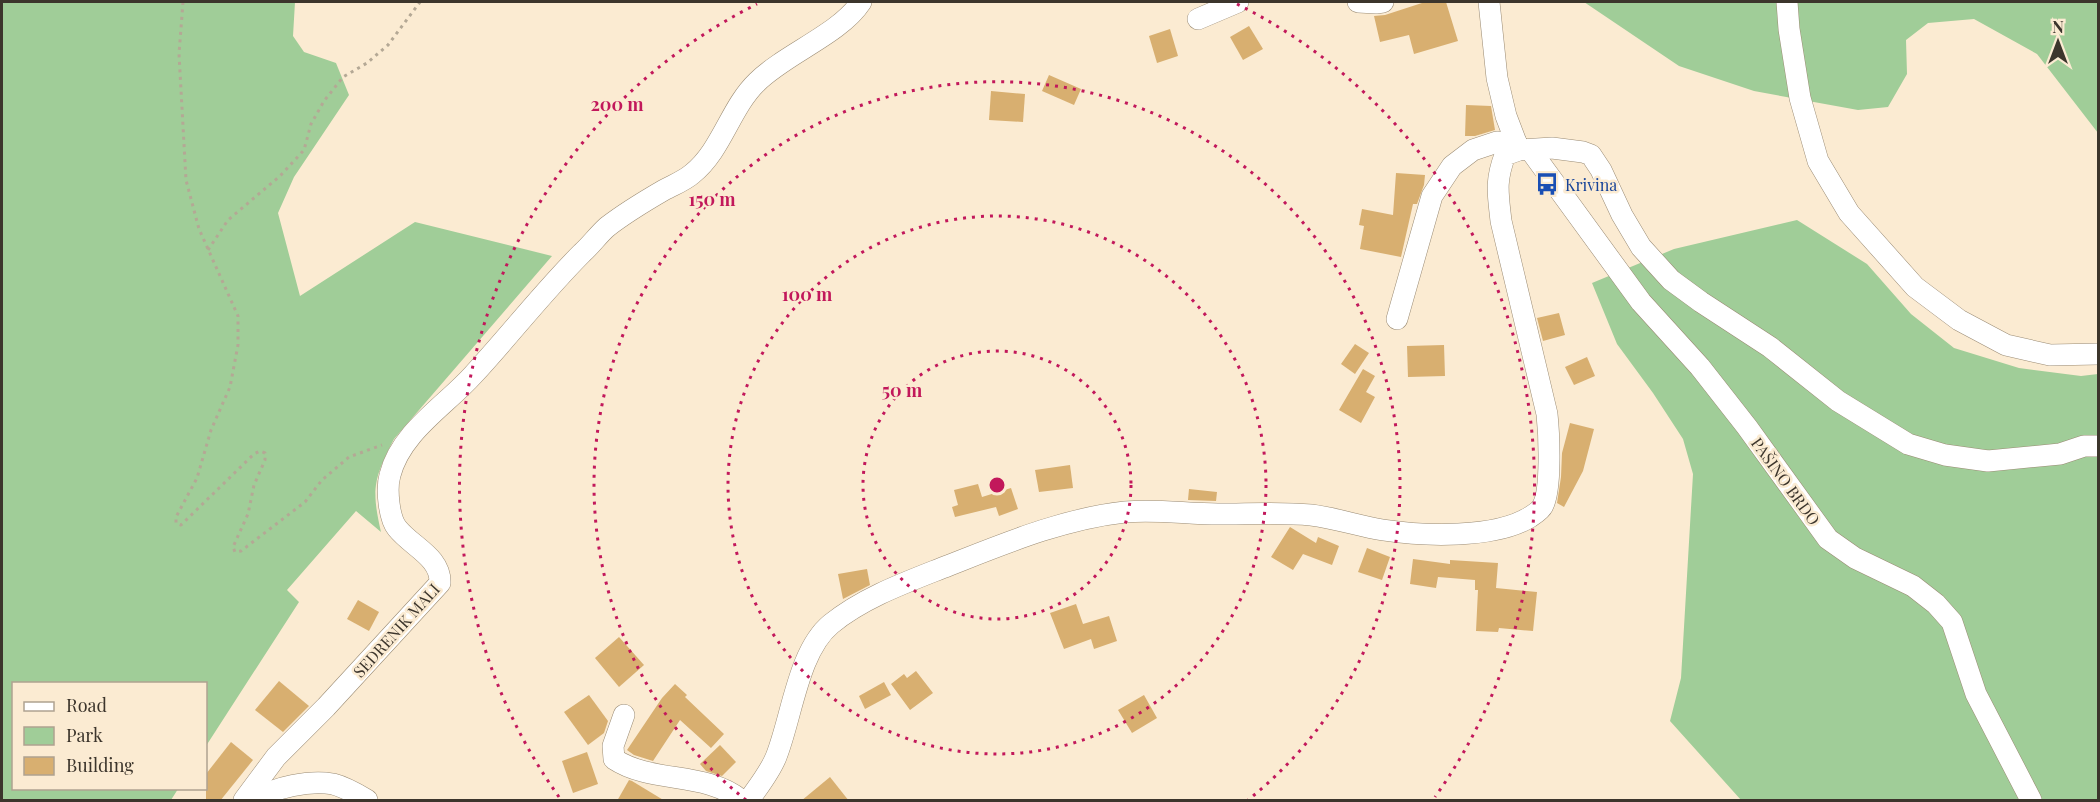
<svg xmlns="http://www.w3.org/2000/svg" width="2100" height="802" font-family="'Playfair Display',serif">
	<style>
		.green { fill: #a0cd98 }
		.building { fill: #d8af70 }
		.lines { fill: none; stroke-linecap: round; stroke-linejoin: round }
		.minor-casing { stroke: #9a8b74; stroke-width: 22 }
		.path { stroke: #b4a895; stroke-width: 3; stroke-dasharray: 3 4.5; stroke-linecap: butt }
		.minor { stroke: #fff; stroke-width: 21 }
		.ring { fill: none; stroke: #c2185b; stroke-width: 3; stroke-dasharray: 3 6 }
		.labels { text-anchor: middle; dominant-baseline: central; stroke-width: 5; stroke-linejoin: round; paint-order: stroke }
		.transit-label { font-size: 16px; fill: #164399; stroke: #fbebd2; text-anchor: start }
		.street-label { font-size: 16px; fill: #3c352c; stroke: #fbebd2 }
		.centre { fill: #c2185b; stroke: #fbebd2; stroke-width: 3 }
		.ring-label { font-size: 18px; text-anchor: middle; font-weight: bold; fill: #c2185b; stroke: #fbebd2; stroke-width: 5; stroke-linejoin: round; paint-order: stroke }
	</style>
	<rect width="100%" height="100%" fill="#fbebd2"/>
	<g class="green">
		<path d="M2 2H295L293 36 304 52 336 63 349 95 294 177 278 213 300 296 415 222 552 256 394 439C374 478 371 489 381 532L356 511 287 590 299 602 206 746V684H14V788L178 789 171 800H2Z"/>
		<polygon points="1584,2 2098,2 2098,133 2037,54 1974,19 1928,23 1906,40 1907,74 1888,107 1858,110 1754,91 1679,66"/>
		<polygon points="1797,220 1867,264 1911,314 1954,348 2019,368 2081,376 2098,374 2098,800 1741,800 1670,721 1681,678 1693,474 1683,439 1653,393 1617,344 1592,283 1674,249"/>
	</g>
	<g class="building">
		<polygon points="1425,2 1446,2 1458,41 1414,54 1409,35 1380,42 1374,16 1385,15"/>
		<polygon points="1249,26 1263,49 1243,60 1230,37"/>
		<polygon points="1170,29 1178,56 1157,63 1149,36"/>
		<polygon points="1049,75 1081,89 1074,105 1042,91"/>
		<polygon points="991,91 1025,94 1023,122 989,120"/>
		<polygon points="1466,105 1491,106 1495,130 1475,136 1465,136"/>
		<polygon points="1396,173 1425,175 1424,185 1417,204 1413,204 1401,257 1360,249 1364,226 1359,225 1362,209 1393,215"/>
		<polygon points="1559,313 1565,335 1543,341 1537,318"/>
		<polygon points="1355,344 1369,353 1355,374 1341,364"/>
		<polygon points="1444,345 1445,376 1408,377 1407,346"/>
		<polygon points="1587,357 1595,376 1574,385 1565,367"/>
		<polygon points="1363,369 1375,376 1366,392 1375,397 1361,423 1339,410"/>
		<polygon points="1570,423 1594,429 1583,471 1564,507 1557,503 1561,477 1562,453"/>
		<polygon points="1070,465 1073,488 1039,492 1035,470"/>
		<polygon points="978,484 982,497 1011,488 1018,509 999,516 996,507 955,517 952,507 958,505 954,490"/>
		<polygon points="1189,489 1217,492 1216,501 1188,500"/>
		<polygon points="1290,527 1316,543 1318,537 1339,546 1332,565 1303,554 1293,570 1271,557"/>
		<polygon points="1367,548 1390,557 1382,580 1358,572"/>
		<polygon points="1413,559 1450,564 1450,560 1498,563 1496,588 1537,592 1533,631 1499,628 1498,632 1476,631 1478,590 1475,590 1475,580 1438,577 1436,588 1410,584"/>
		<polygon points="867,569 870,585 843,599 838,574"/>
		<polygon points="358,600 379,612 369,631 347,619"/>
		<polygon points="1076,604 1083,624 1109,616 1117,641 1094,649 1091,639 1064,649 1050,613"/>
		<polygon points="619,637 644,665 619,687 595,658"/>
		<polygon points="916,671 933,693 910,710 891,684 904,674 907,678"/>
		<polygon points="279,681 309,706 283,732 255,710"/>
		<polygon points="884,682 891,695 865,709 859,696"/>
		<polygon points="675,684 687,695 685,697 724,734 711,748 680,720 653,761 634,755 627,750 662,698"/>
		<polygon points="589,695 608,721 604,733 588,745 564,712"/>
		<polygon points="1144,695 1157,718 1132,733 1118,710"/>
		<polygon points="231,742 253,760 220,801 206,801 206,774"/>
		<polygon points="720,745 736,762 722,776 706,771 700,764"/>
		<polygon points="587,752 598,784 573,793 562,761"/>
		<polygon points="830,777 849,801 801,801"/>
		<polygon points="629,780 632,781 665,801 617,801"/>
	</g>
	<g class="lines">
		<g class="minor-casing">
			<g id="minor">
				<polyline points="1358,2 1376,3 1383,2"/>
				<polyline points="1489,2 1497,78 1506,116 1519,150"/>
				<polyline points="1787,2 1789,29 1800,98 1818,161 1849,213 1915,287 1959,320 2006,345 2050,355 2098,354"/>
				<polyline points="1198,19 1238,2"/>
				<polyline points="1531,151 1641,302 1700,367 1747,427 1828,539 1855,558 1913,586 1936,604 1952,622 1976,694 2031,800"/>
				<polyline points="1397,319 1432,196 1452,166 1473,150 1497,142 1517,144"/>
				<path d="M624 715 613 746 614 759C652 784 705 771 741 800"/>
				<path d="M244 800 276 757 326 707 440 583C441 557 412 547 397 528 389 518 386 489 390 475 401 432 445 406 473 375 510 335 543 292 582 253 591 245 598 235 607 227 625 213 645 201 664 190 673 185 684 181 692 174 722 150 730 108 757 82 785 54 840 34 861 2"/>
				<path d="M255 800C275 787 309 780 333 784 345 787 357 794 367 800"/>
				<path d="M749 800C758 787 770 772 776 757 792 717 798 651 831 624 863 598 904 583 942 568 1001 545 1061 519 1125 512 1156 509 1187 514 1218 514 1249 514 1281 512 1311 515 1335 518 1359 526 1383 530 1423 536 1495 539 1530 517 1533 515 1541 510 1542 507 1552 492 1549 433 1547 414L1501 221C1498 193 1495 182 1505 155L1519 150 1552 148 1583 152 1591 155 1601 170 1622 215 1641 247 1671 280 1701 302 1770 347 1838 401 1908 444 1945 455 1988 461 2060 454 2084 446H2098"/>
			</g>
		</g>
		<g class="path">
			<polyline points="183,2 179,54 186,180 199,229 238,316 238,345 230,387 211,430 197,478 176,517 176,523 181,525 254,454 260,451 265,453 265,460 254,485 248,514 233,547 235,552 241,551 305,502 322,480 349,457 382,445"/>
			<polyline points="208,250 228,220 280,176 304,150 311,124 324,101 343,77 367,63 388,45 420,2"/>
		</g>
		<use href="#minor" class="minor"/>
	</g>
	<g class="ring">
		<circle cx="997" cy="485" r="134"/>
		<circle cx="997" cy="485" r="269"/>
		<path d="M746 800A403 403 0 1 1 1248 800"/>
		<path d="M559 797A538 538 0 0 1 757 4M1237 4A538 538 0 0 1 1435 797"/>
	</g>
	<defs>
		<g id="bus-bare" transform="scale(1.8)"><path d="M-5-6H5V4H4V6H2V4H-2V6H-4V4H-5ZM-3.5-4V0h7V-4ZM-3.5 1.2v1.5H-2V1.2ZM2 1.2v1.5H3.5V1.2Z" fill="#1a4fb4" stroke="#fbebd2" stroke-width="2.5" paint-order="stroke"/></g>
	</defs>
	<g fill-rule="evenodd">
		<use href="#bus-bare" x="1547" y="184"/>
	</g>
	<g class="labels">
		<g class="transit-label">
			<text x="1565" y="184">Krivina</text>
		</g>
		<g class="street-label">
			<text transform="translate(1786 481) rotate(54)">PAŠINO BRDO</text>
			<text transform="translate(396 630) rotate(-48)">SEDRENIK MALI</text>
		</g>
	</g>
	<circle cx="997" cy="485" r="9" class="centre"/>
	<g class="ring-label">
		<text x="617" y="111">200 m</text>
		<text x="712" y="206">150 m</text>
		<text x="807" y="301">100 m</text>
		<text x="902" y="397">50 m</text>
	</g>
	<rect width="2100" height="802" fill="none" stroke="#3c352c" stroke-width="6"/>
	<rect x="12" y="682" width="195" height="108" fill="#fbebd2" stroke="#afa290" stroke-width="1.5"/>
	<rect x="24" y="702" width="30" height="9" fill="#ffffff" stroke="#afa290" stroke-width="1.5"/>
	<text x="66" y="712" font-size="18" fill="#3c352c">Road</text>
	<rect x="24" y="727" width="30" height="18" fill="#a0cd98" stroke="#afa290" stroke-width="1.5"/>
	<text x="66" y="742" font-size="18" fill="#3c352c">Park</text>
	<rect x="24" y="757" width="30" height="18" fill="#d8af70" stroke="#afa290" stroke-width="1.5"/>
	<text x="66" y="772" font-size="18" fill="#3c352c">Building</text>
	<g transform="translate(2058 42)" stroke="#fbebd2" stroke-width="4.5" paint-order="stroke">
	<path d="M0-4.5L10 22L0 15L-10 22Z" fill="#3c352c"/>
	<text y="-9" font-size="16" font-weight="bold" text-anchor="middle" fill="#3c352c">N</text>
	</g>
</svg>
